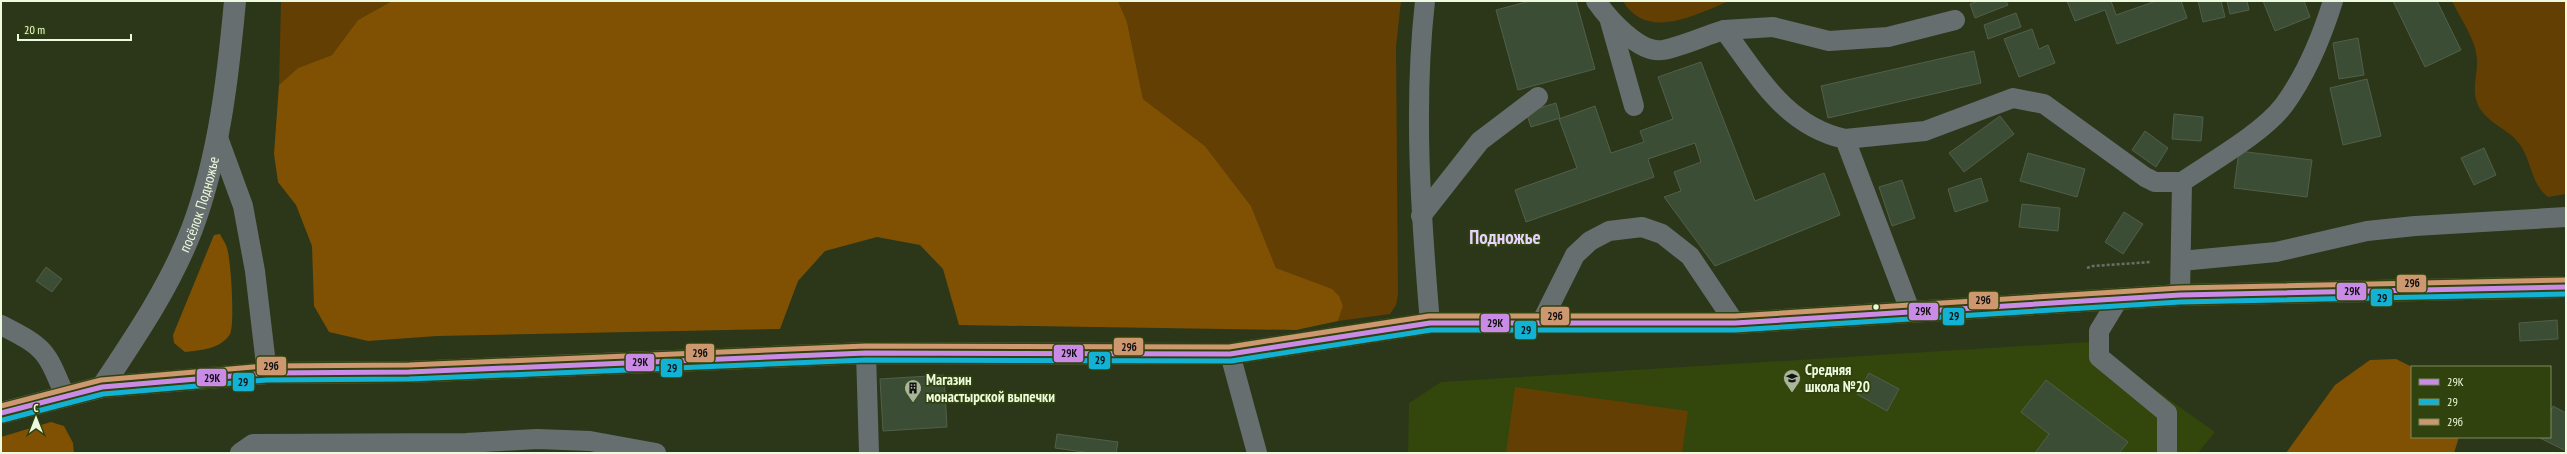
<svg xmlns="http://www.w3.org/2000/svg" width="2567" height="454" font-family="'PT Sans Narrow',sans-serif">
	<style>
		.built { fill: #33460b }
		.green { fill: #643f03 }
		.forest { fill: #805103 }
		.building { fill: #3c4d35; stroke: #525f4a }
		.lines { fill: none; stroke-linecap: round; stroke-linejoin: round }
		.path { stroke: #686e68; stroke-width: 2.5; stroke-dasharray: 3 2; stroke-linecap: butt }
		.service { stroke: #676e6f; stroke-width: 20 }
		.minor { stroke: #676e6f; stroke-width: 22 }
		.secondary { stroke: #676f6d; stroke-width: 22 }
		.bus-1-casing { stroke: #30420d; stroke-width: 8 }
		.bus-2-casing { stroke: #30420d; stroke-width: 8 }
		.bus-3-casing { stroke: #30420d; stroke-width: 8 }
		.bus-1 { stroke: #ca8be6; stroke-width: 5 }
		.bus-2 { stroke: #13b2d5; stroke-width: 5 }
		.bus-3 { stroke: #cd976f; stroke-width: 5 }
		.bus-dot { fill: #edfadd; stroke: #30420d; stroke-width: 1.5 }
		.labels { text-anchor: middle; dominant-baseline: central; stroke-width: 3.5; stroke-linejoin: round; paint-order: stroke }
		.street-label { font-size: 15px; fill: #edfadd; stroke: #30420d }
		.poi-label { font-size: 15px; font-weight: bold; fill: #edfadd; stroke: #30420d; text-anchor: start }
		.district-label { font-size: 19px; font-weight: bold; fill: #e6d2fc; stroke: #30420d }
		.line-badge { stroke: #30420d; stroke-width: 1.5 }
		.pale-badge-label { font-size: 11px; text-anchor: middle; font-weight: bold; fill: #111 }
	</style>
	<rect width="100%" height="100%" fill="#2c3619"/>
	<polygon class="built" points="2088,342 2215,432 2198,453 1408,453 1409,403 1441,382"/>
	<g class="green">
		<polygon points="281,1 392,1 358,20 332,55 298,68 279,85"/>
		<polygon points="1118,1 1401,1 1396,47 1398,294 1396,305 1390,314 1338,321 1343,306 1332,290 1276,268 1251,206 1205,146 1143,99 1127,22"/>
		<path d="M1623 1H1729C1697 14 1647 42 1623 1Z"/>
		<path d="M2452 1H2566V194L2548 197C2531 184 2532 163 2521 146 2510 129 2487 124 2478 105 2471 90 2478 74 2477 59 2476 40 2460 18 2452 1Z"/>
		<polygon points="1515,387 1688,411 1682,453 1506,453"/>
	</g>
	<g class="forest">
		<polygon points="392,1 1118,1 1127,22 1143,99 1205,146 1251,206 1276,268 1332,289 1339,296 1343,306 1338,321 1296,330 959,325 943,269 920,245 877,237 825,251 798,281 780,329 437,336 368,341 329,332 314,306 312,246 296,205 278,182 274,154 279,85 298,68 332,55 358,20"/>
		<path d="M220 234C222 239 226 243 227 248 231 260 235 325 230 334 221 349 201 350 185 352L174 343 173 335 214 235Z"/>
		<polygon points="2396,359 2412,367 2412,437 2459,437 2454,453 2286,453 2335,385 2370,360"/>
		<polygon points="51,422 64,426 73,443 74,453 1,453 1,437"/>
	</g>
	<g class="building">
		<polygon points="1530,1 1576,1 1595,69 1518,90 1496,10"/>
		<polygon points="1978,1 2006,1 2008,5 1975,18 1970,4"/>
		<polygon points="2067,1 2111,1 2116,15 2156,1 2181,1 2187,18 2117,44 2105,10 2075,21"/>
		<polygon points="2198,1 2221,1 2225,17 2203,22"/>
		<polygon points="2227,1 2247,1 2249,10 2230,14"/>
		<polygon points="2263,1 2304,1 2310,17 2275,31"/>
		<polygon points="2393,1 2437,1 2461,50 2425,67"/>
		<polygon points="2016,13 2021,27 1988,39 1984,25"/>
		<polygon points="2032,29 2039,49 2048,45 2055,63 2019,77 2004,39"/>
		<polygon points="2358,38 2364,75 2339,79 2333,43"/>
		<polygon points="1974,51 1981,83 1828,118 1821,86"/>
		<polygon points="1701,62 1755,201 1824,173 1840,215 1715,266 1664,197 1681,191 1674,172 1701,162 1695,143 1648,159 1654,177 1526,222 1515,190 1577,168 1559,119 1595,106 1611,153 1644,142 1640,131 1673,119 1658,77"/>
		<polygon points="2367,79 2381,136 2343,145 2330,88"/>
		<polygon points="1556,103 1560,118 1531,127 1526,112"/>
		<polygon points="2174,114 2203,117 2201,141 2172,139"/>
		<polygon points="2000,116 2014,134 1964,172 1949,153"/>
		<polygon points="2145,131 2168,148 2156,167 2132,150"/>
		<polygon points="2484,148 2496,175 2474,185 2461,158"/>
		<polygon points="2239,151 2312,160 2307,197 2234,188"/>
		<polygon points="2028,153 2085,169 2077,197 2020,181"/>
		<polygon points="1981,178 1988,201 1955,212 1948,189"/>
		<polygon points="1902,180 1915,218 1892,226 1879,187"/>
		<polygon points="2022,204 2060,208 2058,231 2019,227"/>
		<polygon points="2124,212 2143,224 2123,254 2105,242"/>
		<polygon points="46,267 62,279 52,292 36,281"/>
		<polygon points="2557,320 2558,339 2520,341 2519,323"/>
		<polygon points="1869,373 1899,389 1887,411 1857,394"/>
		<polygon points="944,375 947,427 883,431 880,379"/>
		<polygon points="2046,380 2128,442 2119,453 2035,453 2049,434 2021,412"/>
		<polygon points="2553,406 2566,413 2566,451 2538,437 2550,437 2550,413"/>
		<polygon points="1057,434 1118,442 1116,453 1091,453 1055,448"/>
	</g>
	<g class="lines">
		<polyline class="path" points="2087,268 2093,266 2151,262"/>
		<g class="service">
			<path d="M1425 1C1413 108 1421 216 1430 323"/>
			<path d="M1596 1C1608 18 1639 54 1663 50 1683 46 1704 36 1724 30 1759 76 1784 125 1845 139L1911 313"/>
			<polyline points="1610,21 1634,106"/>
			<polyline points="1724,30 1773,27 1829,41 1888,37 1955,20"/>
			<polyline points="217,135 243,206 255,271 267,373"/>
			<polyline points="1845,139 1925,131 2013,98 2044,104 2145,177 2155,182 2182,182"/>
			<polyline points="1421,216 1480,141 1538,97"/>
			<polyline points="2181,261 2276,252 2367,231 2415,226 2566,217"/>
			<path d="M2180 295 2182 182C2211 162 2263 133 2284 105 2306 75 2322 36 2333 1"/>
			<polyline points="2119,298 2099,331 2099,357 2167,413 2167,453"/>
			<polyline points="1542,321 1575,255 1590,241 1609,231 1642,227 1662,234 1690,256 1735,323"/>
			<path d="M1 325C46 348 46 350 65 396"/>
			<polyline points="866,353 869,453"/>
			<polyline points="1230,354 1257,453"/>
			<polyline points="240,453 253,444 466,443 537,439 590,441 656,453"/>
		</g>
		<path class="minor" id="s1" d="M102 387C136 336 170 286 192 229 219 157 228 77 235 1"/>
		<polyline class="secondary" points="1,413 102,387 267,373 409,372 866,353 1230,354 1430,323 1735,323 2180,295 2566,287"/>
		<g class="bus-1-casing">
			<polyline id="bus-1" points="1,413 102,387 267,373 409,372 866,353 1230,354 1430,323 1735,323 2180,295 2566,287"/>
		</g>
		<g class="bus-2-casing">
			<polyline id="bus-2" points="3,420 103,394 267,380 409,379 866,360 1231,361 1431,330 1735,330 2180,302 2566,294"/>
		</g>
		<g class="bus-3-casing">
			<polyline id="bus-3" points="1,406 101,380 266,366 409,365 866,346 1229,347 1429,316 1735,316 2180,288 2566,280"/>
		</g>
		<use href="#bus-1" class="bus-1"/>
		<use href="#bus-2" class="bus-2"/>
		<use href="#bus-3" class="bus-3"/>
	</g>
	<defs>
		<g id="school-pin" transform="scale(0.9)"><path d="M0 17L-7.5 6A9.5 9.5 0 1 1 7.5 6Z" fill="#a9b598" stroke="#30420d"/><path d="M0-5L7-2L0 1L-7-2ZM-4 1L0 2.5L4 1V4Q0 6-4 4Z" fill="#111"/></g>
		<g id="building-pin" transform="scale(0.9)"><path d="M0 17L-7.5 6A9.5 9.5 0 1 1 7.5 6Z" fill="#a9b598" stroke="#30420d"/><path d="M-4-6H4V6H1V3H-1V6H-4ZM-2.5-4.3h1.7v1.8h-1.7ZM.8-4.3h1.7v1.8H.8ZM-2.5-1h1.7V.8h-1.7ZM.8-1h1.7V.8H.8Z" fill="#111"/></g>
	</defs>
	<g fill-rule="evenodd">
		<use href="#school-pin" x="1792" y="378"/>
		<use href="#building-pin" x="913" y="388"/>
	</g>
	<circle class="bus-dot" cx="1876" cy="307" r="3.5"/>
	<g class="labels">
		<g class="street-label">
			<text stroke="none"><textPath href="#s1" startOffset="208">посёлок Подножье</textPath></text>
		</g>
		<g class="poi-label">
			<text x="1805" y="369">Средняя<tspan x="1805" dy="17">школа №20</tspan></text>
			<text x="926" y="379">Магазин<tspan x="926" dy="17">монастырской выпечки</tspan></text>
		</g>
		<g class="district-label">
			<text x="1505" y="237">Подножье</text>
		</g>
	</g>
	<g class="line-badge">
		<rect x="2396" y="274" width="31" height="19" rx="4" fill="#cd976f"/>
		<rect x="2336" y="282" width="31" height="19" rx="4" fill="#ca8be6"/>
		<rect x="2370" y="288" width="23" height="19" rx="4" fill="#13b2d5"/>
		<rect x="1968" y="291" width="31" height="19" rx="4" fill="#cd976f"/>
		<rect x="1908" y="302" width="31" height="19" rx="4" fill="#ca8be6"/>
		<rect x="1540" y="306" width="30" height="20" rx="4" fill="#cd976f"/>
		<rect x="1942" y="307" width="23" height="19" rx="4" fill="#13b2d5"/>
		<rect x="1480" y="313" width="30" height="20" rx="4" fill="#ca8be6"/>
		<rect x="1514" y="320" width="23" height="20" rx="4" fill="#13b2d5"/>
		<rect x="1113" y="337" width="31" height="19" rx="4" fill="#cd976f"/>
		<rect x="685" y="343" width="30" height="20" rx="4" fill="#cd976f"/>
		<rect x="1053" y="344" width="31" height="19" rx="4" fill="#ca8be6"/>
		<rect x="1088" y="351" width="23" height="19" rx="4" fill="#13b2d5"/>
		<rect x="625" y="353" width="30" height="19" rx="4" fill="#ca8be6"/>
		<rect x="256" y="356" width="31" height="20" rx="4" fill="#cd976f"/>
		<rect x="660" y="358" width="23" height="20" rx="4" fill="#13b2d5"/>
		<rect x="196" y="368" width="31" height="19" rx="4" fill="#ca8be6"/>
		<rect x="232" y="372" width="23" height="20" rx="4" fill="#13b2d5"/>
	</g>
	<g class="pale-badge-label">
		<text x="2412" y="287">29б</text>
		<text x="2352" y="295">29К</text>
		<text x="2382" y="302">29</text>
		<text x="1983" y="304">29б</text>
		<text x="1923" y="315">29К</text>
		<text x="1555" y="320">29б</text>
		<text x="1954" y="320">29</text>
		<text x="1495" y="327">29К</text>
		<text x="1526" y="334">29</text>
		<text x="1129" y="351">29б</text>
		<text x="700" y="357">29б</text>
		<text x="1069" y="357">29К</text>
		<text x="1100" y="364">29</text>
		<text x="640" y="366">29К</text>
		<text x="271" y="370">29б</text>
		<text x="672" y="372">29</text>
		<text x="212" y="382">29К</text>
		<text x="243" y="386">29</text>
	</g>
	<rect width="2567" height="454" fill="none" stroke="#edfadd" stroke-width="4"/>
	<rect x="2411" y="366" width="140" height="72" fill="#30420d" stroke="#7c8c60"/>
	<rect x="2419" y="379" width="20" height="6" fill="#ca8be6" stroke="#7c8c60"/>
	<text x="2447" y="386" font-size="12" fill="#edfadd">29К</text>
	<rect x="2419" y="399" width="20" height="6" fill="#13b2d5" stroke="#7c8c60"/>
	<text x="2447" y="406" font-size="12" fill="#edfadd">29</text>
	<rect x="2419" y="419" width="20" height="6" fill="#cd976f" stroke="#7c8c60"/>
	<text x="2447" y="426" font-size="12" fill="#edfadd">29б</text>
	<g transform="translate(36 418)" stroke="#30420d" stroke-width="3" paint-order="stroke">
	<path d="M0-3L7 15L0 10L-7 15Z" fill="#edfadd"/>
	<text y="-6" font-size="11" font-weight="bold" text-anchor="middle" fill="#edfadd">С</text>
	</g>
	<path d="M18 34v6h113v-6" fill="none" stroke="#edfadd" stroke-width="2"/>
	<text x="24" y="34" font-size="12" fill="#edfadd" stroke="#30420d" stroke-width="3" paint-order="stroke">20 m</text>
</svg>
